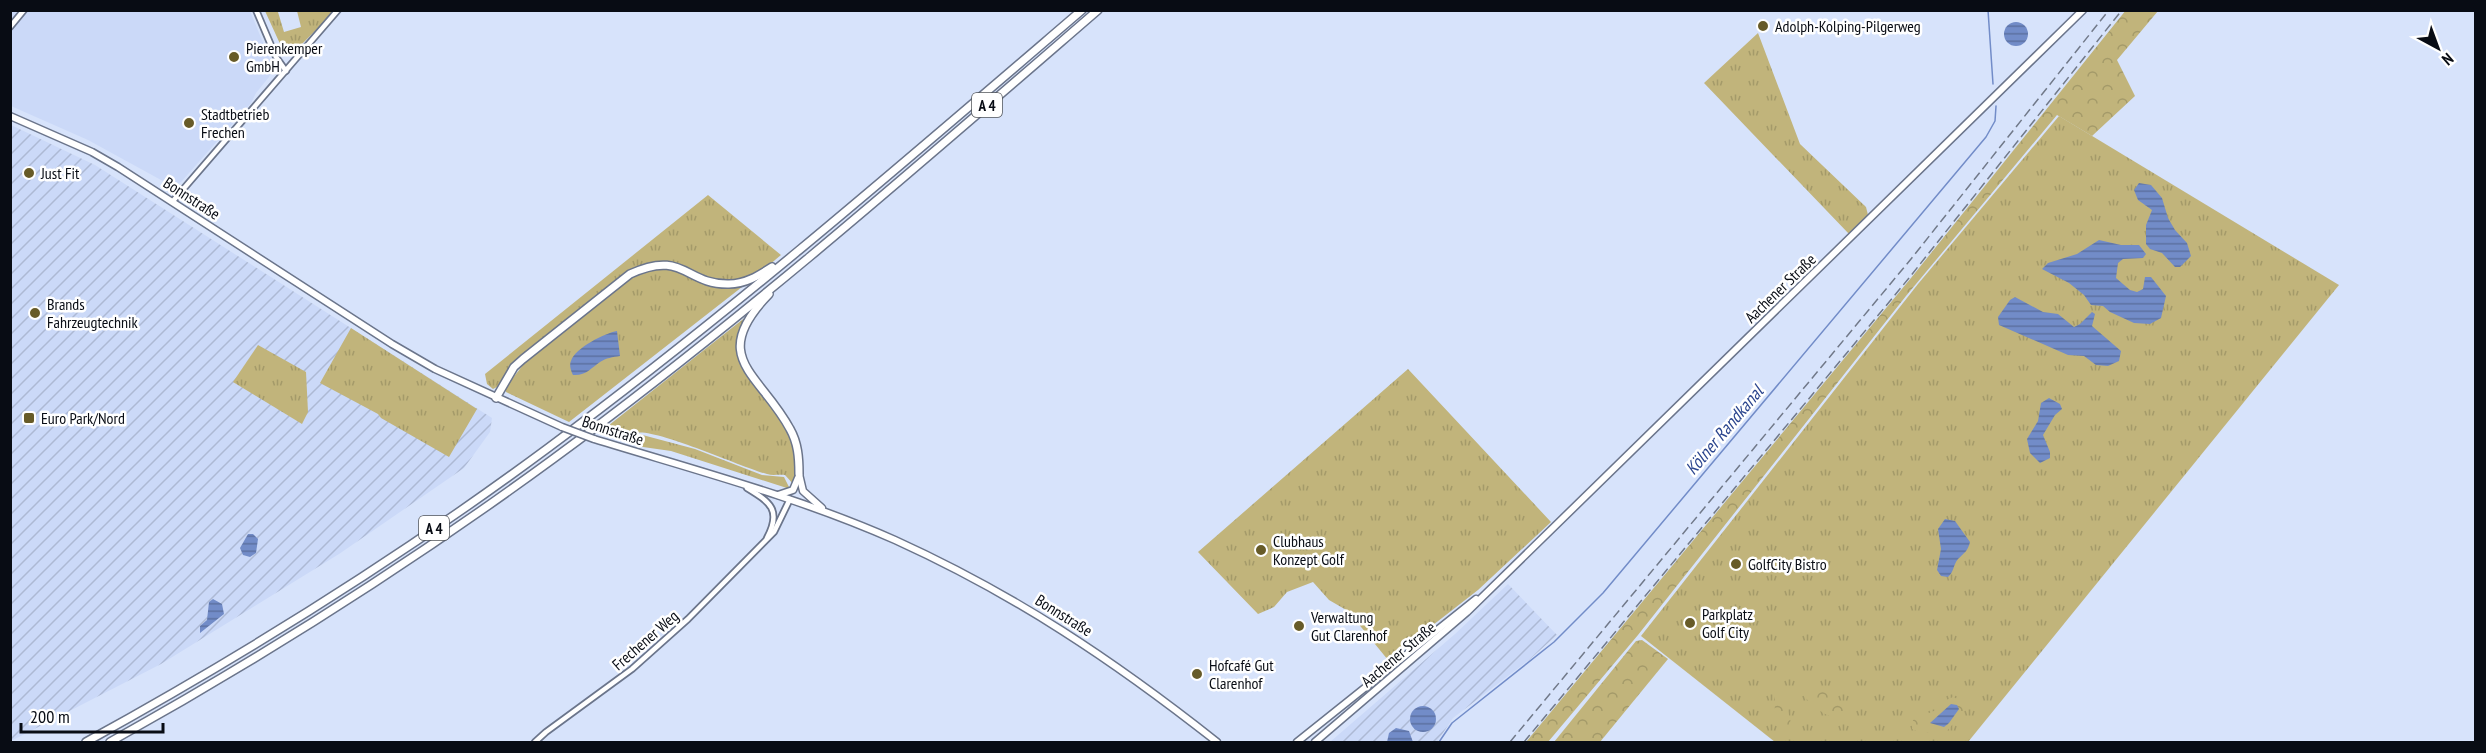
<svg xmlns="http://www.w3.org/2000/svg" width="2486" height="753" font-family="'PT Sans Narrow',sans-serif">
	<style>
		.built { fill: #cbd9f8 }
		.industrial { fill: url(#industrial-furrows) }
		.grass { fill: url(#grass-tufts) }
		.forest { fill: url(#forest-crowns) }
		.water { fill: url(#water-rules) }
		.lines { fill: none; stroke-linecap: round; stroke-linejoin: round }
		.stream { stroke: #728cc8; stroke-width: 1.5 }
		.minor-casing { stroke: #6b758b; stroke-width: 8 }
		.major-casing { stroke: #6b758b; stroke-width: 9 }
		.highway-casing { stroke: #6b758b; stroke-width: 10 }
		.minor { stroke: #fff; stroke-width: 4.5 }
		.major { stroke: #fff; stroke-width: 6 }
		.highway { stroke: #fff; stroke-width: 7 }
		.rail { stroke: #717989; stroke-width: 1.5; stroke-dasharray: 9 4.5; stroke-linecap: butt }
		.major-bridge-casing { stroke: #6b758b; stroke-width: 9; stroke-linecap: butt }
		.major-bridge { stroke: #fff; stroke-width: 6 }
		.poi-dot { fill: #675b28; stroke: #fff; stroke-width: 2 }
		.labels { text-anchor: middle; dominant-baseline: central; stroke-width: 5; stroke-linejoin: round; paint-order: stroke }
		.shield { fill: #fff; stroke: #52555a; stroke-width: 1.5 }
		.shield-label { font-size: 15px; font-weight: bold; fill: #080c14 }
		.poi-label { font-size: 16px; fill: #080c14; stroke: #fff; text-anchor: start }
		.street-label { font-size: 16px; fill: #080c14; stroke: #fff }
		.water-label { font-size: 18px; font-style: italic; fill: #2b458e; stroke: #fff }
	</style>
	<defs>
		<pattern id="industrial-furrows" width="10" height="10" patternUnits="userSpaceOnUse" patternTransform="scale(1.5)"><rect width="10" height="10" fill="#cbd9f8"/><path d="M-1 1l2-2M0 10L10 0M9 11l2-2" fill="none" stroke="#adb9d4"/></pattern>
		<pattern id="grass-tufts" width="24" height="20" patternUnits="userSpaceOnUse" patternTransform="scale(1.5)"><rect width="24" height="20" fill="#c1b47b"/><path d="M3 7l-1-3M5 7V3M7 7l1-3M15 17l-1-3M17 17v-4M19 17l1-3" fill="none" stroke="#a49a69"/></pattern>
		<pattern id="forest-crowns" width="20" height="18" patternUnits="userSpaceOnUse" patternTransform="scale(1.5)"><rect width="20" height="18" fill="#c1b47b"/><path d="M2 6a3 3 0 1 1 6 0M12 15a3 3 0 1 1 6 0" fill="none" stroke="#a49a69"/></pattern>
		<pattern id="water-rules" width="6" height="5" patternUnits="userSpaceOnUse" patternTransform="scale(1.5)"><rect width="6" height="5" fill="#728cc8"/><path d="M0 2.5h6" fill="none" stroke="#5c71a1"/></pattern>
	</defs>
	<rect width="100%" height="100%" fill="#d7e3fb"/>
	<polygon class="built" points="11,11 250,11 273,67 269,77 256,93 251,103 181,182 172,186 88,140 11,106"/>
	<g class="industrial">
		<polygon points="11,125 95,165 492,418 490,432 464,468 339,554 161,664 11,741"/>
		<polygon points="1508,584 1557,635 1529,660 1453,718 1437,742 1330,742 1455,634"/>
	</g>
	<g class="grass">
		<polygon points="265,11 278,12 284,32 301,27 297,11 335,11 297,49 288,52 287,47 281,46"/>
		<polygon points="1758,33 1800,144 1866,207 1868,215 1849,234 1704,83"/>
		<polygon points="2059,116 2339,285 1968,742 1775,742 1641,636 1918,284"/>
		<path d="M708 195 781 255C771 263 760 274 747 278 699 295 685 241 627 273L521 356 497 387 493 389 487 384 485 374Z"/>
		<polygon points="670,268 728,287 742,287 569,422 506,392 505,388 526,361 628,279 645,270"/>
		<path d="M747 316C718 366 774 398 792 439 798 453 796 470 794 485L785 475C779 474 773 476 767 474 741 467 654 427 635 433L695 449 762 475 784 477 790 489 671 451 643 447 599 433Z"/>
		<polygon points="351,328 477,409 449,457 381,418 378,414 320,383"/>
		<polygon points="258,345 306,372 308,412 302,424 233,382"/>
		<polygon points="1408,369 1551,522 1478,590 1388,660 1348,611 1329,600 1313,582 1287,592 1274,607 1258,614 1198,552"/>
	</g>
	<g class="forest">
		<polygon points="2126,10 2158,11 2117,60 2135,96 2092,136 2057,115 1906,296 1638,635 1548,742 1526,742 1911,278"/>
		<polygon points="1642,640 1668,659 1600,742 1554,742 1636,641"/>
		<path d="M1778 686C1785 695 1791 723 1794 735L1791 738C1766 728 1779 709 1773 688Z"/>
		<path d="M1818 687C1829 690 1835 701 1847 704L1851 710C1839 730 1813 707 1803 695L1806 689Z"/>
		<polygon points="1953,697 1962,701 1965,710 1946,732 1921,733 1912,729 1913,720 1936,710 1944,701"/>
	</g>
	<g class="water">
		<circle cx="2016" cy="34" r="12"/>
		<polygon points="2139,183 2151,185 2162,198 2168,218 2175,230 2187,243 2191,256 2180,267 2175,267 2162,253 2150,249 2146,244 2146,225 2152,210 2138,200 2134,190"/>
		<polygon points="2099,240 2121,245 2139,245 2146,254 2143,258 2123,259 2118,263 2116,278 2130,290 2137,292 2143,289 2145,277 2151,277 2166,296 2161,318 2150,324 2134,323 2110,312 2103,306 2091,305 2084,295 2069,283 2042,269 2048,263 2077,254"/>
		<polygon points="2015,297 2043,312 2058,314 2074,327 2080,324 2092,312 2095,314 2092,326 2121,351 2119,361 2108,366 2096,365 2084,356 2068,355 1999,325 1998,317 2010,300"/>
		<path d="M617 331 620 356C613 357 606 358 600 362 591 368 586 376 573 375 571 371 569 365 571 361 575 348 605 333 617 331Z"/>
		<polygon points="2049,398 2060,404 2062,409 2055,415 2043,435 2050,452 2050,458 2040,463 2030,453 2027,439 2038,421 2041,403"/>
		<path d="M1945 519 1955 521 1970 542C1968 551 1964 553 1958 559 1953 565 1954 572 1948 577L1941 576 1937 570 1941 549 1938 529Z"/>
		<polygon points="248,534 253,534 258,539 256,553 250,557 243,555 240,548"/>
		<polygon points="213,599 222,604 224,614 200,633 200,626 207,620 209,602"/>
		<polygon points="1951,704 1957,705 1959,709 1949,723 1944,727 1930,723"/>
		<circle cx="1423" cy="719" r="13"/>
		<polygon points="1396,728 1409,731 1413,742 1387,742 1389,733"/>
	</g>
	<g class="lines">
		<g class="stream">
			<polyline points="1988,10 1993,84"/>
			<polyline points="1439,742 1452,723 1554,642 1603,593 1986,137 1995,121 1996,106"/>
		</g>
		<g class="minor-casing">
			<g id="minor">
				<polyline points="256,10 276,57 286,71"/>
				<polyline points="10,27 24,10"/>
				<polyline points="173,201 338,10"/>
				<path d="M747 488C770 502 782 510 767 538"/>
				<polyline points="535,742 546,732 632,669 688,619 774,532 790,499"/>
			</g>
		</g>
		<g class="major-casing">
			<g id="major">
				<polyline points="10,116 92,152 118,167 392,344 435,369 562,427"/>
				<path d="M594 439C695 470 798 497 895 540 1016 595 1113 660 1217 742"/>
				<polyline points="799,474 803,491 822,508"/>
				<polyline points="778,495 793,490 798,478"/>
				<polyline points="1297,742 1476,599"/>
				<polyline points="1315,742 1467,612 2083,10"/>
			</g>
		</g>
		<g class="highway-casing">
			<g id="highway">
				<path d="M769 294C707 358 760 373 790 429 798 443 799 458 799 474"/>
				<path d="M496 398 514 367 523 359 630 274C684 249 685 285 729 284 745 284 758 276 772 267"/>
				<path d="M86 742C246 654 401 557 548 448 733 311 907 160 1082 10"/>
				<path d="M110 742C263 657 411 563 553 459 742 320 920 164 1098 10"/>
			</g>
		</g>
		<use href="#minor" class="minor"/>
		<use href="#major" class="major"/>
		<use href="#highway" class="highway"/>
		<g class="rail">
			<polyline points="1510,742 1911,259 2109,10"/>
			<polyline points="1524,742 1909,278 2122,10"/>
		</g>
		<g class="major-bridge-casing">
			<polyline id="major-bridge" points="562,427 594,439"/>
		</g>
		<use href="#major-bridge" class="major-bridge"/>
	</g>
	<g class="poi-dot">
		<circle cx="1763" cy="26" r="6"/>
		<circle cx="234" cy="57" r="6"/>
		<circle cx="189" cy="123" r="6"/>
		<circle cx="29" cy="173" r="6"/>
		<circle cx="35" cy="313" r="6"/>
		<rect x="23" y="412" width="12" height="12" rx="3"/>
		<circle cx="1261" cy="550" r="6"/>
		<circle cx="1736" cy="564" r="6"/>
		<circle cx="1690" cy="623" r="6"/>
		<circle cx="1299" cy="626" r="6"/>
		<circle cx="1197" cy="674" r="6"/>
	</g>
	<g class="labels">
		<g class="shield">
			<rect x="972" y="93" width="30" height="24" rx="4.5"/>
			<rect x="419" y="516" width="30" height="24" rx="4.5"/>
		</g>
		<g class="shield-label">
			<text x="987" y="105">A 4</text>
			<text x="434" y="528">A 4</text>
		</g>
		<g class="poi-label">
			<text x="1775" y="26">Adolph-Kolping-Pilgerweg</text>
			<text x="246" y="48">Pierenkemper<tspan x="246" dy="18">GmbH</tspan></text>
			<text x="201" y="114">Stadtbetrieb<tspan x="201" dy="18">Frechen</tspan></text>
			<text x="41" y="173">Just Fit</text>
			<text x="47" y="304">Brands<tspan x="47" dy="18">Fahrzeugtechnik</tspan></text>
			<text x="41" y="418">Euro Park/Nord</text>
			<text x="1273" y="541">Clubhaus<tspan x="1273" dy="18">Konzept Golf</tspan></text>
			<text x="1748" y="564">GolfCity Bistro</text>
			<text x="1702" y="614">Parkplatz<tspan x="1702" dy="18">Golf City</tspan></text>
			<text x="1311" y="617">Verwaltung<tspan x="1311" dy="18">Gut Clarenhof</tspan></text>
			<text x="1209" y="665">Hofcafé Gut<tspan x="1209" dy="18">Clarenhof</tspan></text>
		</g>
		<g class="street-label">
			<text transform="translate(192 198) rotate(33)">Bonnstraße</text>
			<text transform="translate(1780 288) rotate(-44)">Aachener Straße</text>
			<text transform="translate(613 430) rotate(18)">Bonnstraße</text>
			<text transform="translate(1064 615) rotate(32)">Bonnstraße</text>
			<text transform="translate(645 640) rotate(-41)">Frechener Weg</text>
			<text transform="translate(1398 654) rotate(-40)">Aachener Straße</text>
		</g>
		<g class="water-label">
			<text transform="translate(1724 430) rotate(-50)">Kölner Randkanal</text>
		</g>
	</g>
	<rect width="2486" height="753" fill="none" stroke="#080c14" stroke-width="24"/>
	<g transform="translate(2438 48) rotate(139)" stroke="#ffffff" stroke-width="4.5" paint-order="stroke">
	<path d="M0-4.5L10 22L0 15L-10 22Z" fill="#080c14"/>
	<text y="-9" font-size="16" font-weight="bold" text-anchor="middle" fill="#080c14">N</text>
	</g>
	<path d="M21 723v9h142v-9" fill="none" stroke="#080c14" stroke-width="3"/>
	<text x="30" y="723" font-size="18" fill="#080c14" stroke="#ffffff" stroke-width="4.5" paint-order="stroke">200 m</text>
</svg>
